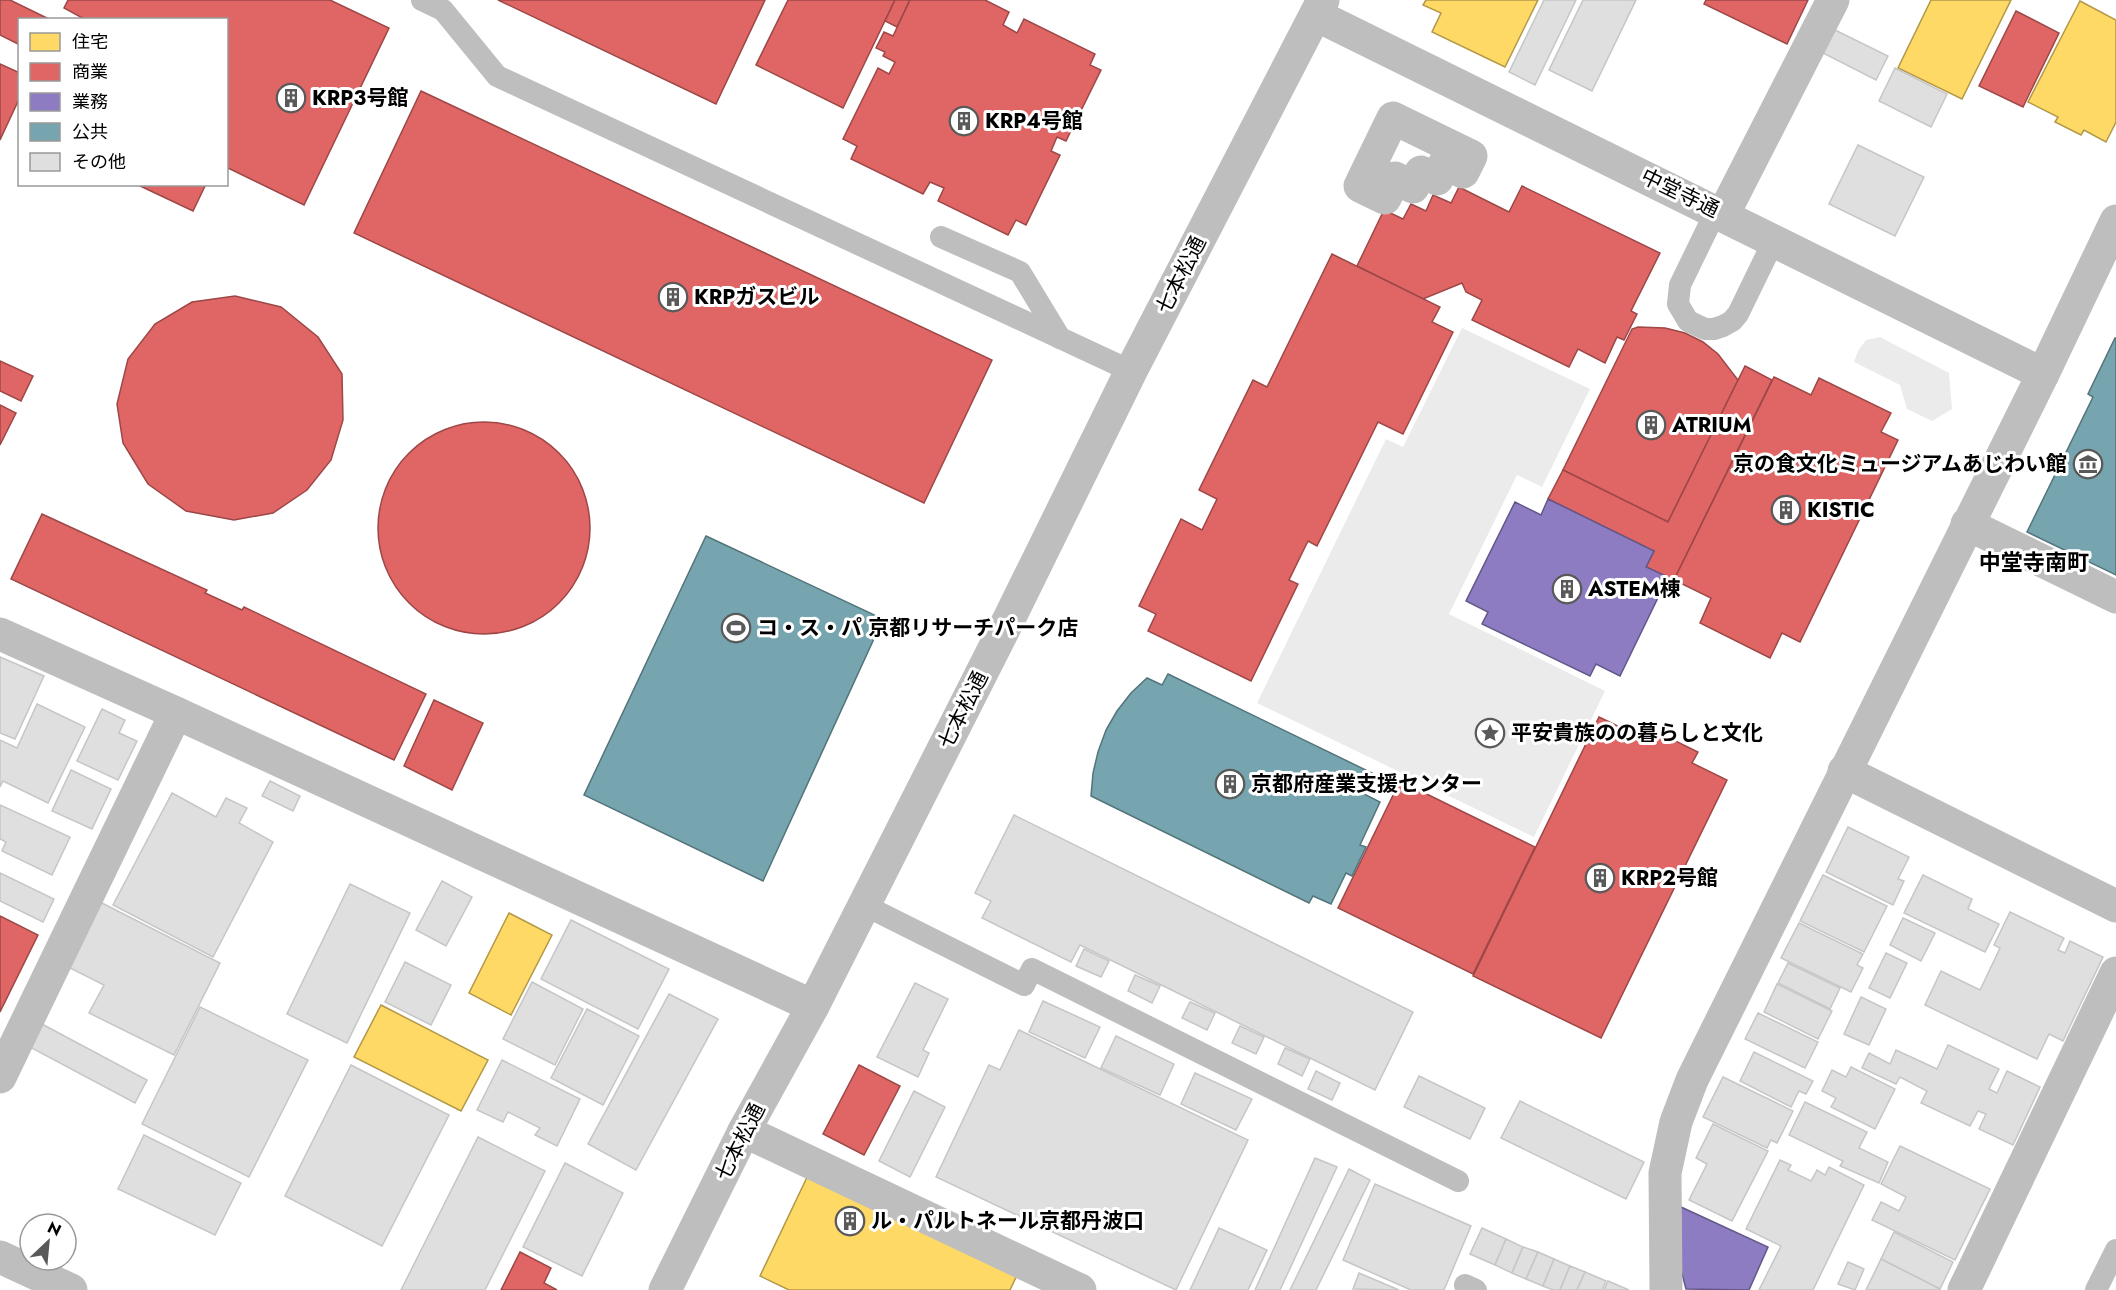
<svg xmlns="http://www.w3.org/2000/svg" width="2116" height="1290" font-family="Jost,'Noto Sans JP',sans-serif">
	<style>
		.green { fill: #ebebeb }
		.homes { fill: #ffd966; stroke: #b29847; stroke-width: 1.5 }
		.shops { fill: #e06666; stroke: #9d4747; stroke-width: 1.5 }
		.offices { fill: #8e7cc3; stroke: #635788; stroke-width: 1.5 }
		.public { fill: #76a5af; stroke: #53747a; stroke-width: 1.5 }
		.building { fill: #dfdfdf; stroke: #c6c6c6; stroke-width: 1.5 }
		.lines { fill: none; stroke-linecap: round; stroke-linejoin: round }
		.service { stroke: #bebebe; stroke-width: 22 }
		.pedestrian { stroke: #bebebe; stroke-width: 33 }
		.minor { stroke: #bebebe; stroke-width: 33 }
		.tertiary { stroke: #bebebe; stroke-width: 33 }
		.labels { text-anchor: middle; dominant-baseline: central; stroke-width: 6; stroke-linejoin: round; paint-order: stroke }
		.poi-label { font-size: 21px; font-weight: bold; fill: #000; stroke: #fff; text-anchor: start }
		.street-label { font-size: 21px; fill: #000; stroke: #fff }
		.neighbourhood-label { font-size: 22px; font-weight: bold; fill: #000; stroke: #fff }
	</style>
	<rect width="100%" height="100%" fill="#fff"/>
	<g class="green">
		<polygon points="1462,328 1590,389 1542,487 1517,475 1449,614 1605,691 1534,837 1257,703 1386,439 1403,447"/>
		<polygon points="1880,337 1949,373 1952,409 1932,421 1907,409 1900,385 1854,362 1858,351 1866,340"/>
	</g>
	<g class="homes">
		<polygon points="1426,0 1538,0 1505,67 1432,32 1441,13 1423,5"/>
		<polygon points="1931,0 2011,0 1962,99 1898,68"/>
		<polygon points="2080,1 2116,20 2116,122 2106,142 2084,130 2081,135 2055,122 2058,117 2028,102"/>
		<polygon points="509,913 552,935 511,1015 469,993"/>
		<polygon points="381,1005 488,1060 461,1111 354,1057"/>
		<polygon points="810,1171 1019,1271 1010,1290 789,1290 760,1276"/>
	</g>
	<g class="shops">
		<polygon points="0,0 10,0 51,20 20,20 20,45 0,35"/>
		<polygon points="68,0 330,0 389,28 304,205 226,167 226,20 86,20 64,8"/>
		<polygon points="498,0 765,0 716,104"/>
		<polygon points="788,0 895,0 843,108 756,65"/>
		<polygon points="895,0 910,0 897,27 885,21"/>
		<polygon points="910,0 985,0 1009,12 1003,25 1017,33 1024,19 1095,54 1090,65 1101,70 1066,141 1057,137 1051,151 1060,155 1026,225 1016,220 1008,235 938,201 944,188 930,182 923,194 851,159 857,146 843,139 878,68 889,74 895,62 883,56 885,52 876,48 884,32 893,36"/>
		<polygon points="1706,0 1808,0 1787,44 1704,4"/>
		<polygon points="2016,11 2059,33 2023,107 1979,86"/>
		<polygon points="0,64 20,73 20,97 0,140"/>
		<polygon points="421,91 992,360 924,503 354,233"/>
		<polygon points="136,184 206,184 193,211"/>
		<polygon points="1522,186 1660,253 1631,311 1637,314 1624,340 1617,337 1605,363 1578,349 1569,367 1472,320 1482,300 1466,292 1462,283 1423,299 1357,266 1384,210 1403,219 1411,204 1426,211 1433,195 1451,203 1459,187 1509,212"/>
		<polygon points="1332,254 1440,307 1432,322 1453,332 1403,434 1378,422 1317,546 1308,541 1289,580 1298,584 1251,681 1148,631 1156,614 1139,606 1181,519 1202,530 1217,499 1199,490 1253,380 1267,387"/>
		<polygon points="235,296 281,307 318,337 342,374 343,420 331,460 307,490 273,513 234,520 186,511 148,484 123,443 117,404 128,359 155,324 192,302"/>
		<polygon points="1638,327 1665,328 1685,333 1703,342 1718,354 1738,380 1668,522 1563,470 1632,329"/>
		<polygon points="0,361 33,376 21,401 0,391"/>
		<polygon points="1745,366 1772,380 1674,580 1646,567 1654,551 1548,499 1563,470 1668,522"/>
		<polygon points="1774,377 1811,395 1819,378 1891,413 1881,432 1898,440 1800,642 1782,633 1770,658 1700,623 1711,598 1674,580"/>
		<polygon points="0,405 16,413 0,445"/>
		<circle cx="484" cy="528" r="106"/>
		<polygon points="42,514 207,590 205,593 242,610 244,607 426,694 394,760 11,579"/>
		<polygon points="434,700 483,723 452,790 404,766"/>
		<polygon points="1599,717 1636,735 1641,724 1698,752 1692,763 1727,780 1601,1038 1473,976"/>
		<polygon points="1400,781 1535,847 1473,974 1338,908"/>
		<polygon points="0,916 38,935 0,1012"/>
		<polygon points="859,1065 900,1086 864,1155 823,1134"/>
		<polygon points="520,1252 551,1268 544,1283 557,1290 501,1290"/>
	</g>
	<g class="offices">
		<polygon points="1548,499 1654,551 1646,567 1668,577 1620,676 1596,664 1590,676 1482,624 1488,612 1466,601 1515,502 1541,515"/>
		<polygon points="1681,1207 1768,1247 1749,1290 1686,1289 1671,1231"/>
	</g>
	<g class="public">
		<polygon points="2115,338 2116,338 2116,575 2027,532 2093,397 2088,394"/>
		<polygon points="706,536 883,619 763,881 584,795"/>
		<polygon points="1168,674 1374,774 1364,794 1380,802 1360,845 1366,847 1352,876 1346,873 1331,904 1313,896 1309,903 1091,796 1093,773 1098,752 1106,730 1117,711 1131,693 1147,678 1162,685"/>
	</g>
	<g class="building">
		<polygon points="1544,0 1576,0 1535,85 1509,72"/>
		<polygon points="1583,0 1636,0 1592,91 1549,70"/>
		<polygon points="1835,30 1888,56 1876,80 1823,53"/>
		<polygon points="1895,68 1947,94 1931,127 1879,101"/>
		<polygon points="1858,145 1924,177 1895,236 1829,204"/>
		<polygon points="0,657 44,676 15,739 0,733"/>
		<polygon points="37,704 85,727 48,803 3,781 0,787 0,740 17,748"/>
		<polygon points="102,709 125,720 119,733 137,741 118,780 77,761"/>
		<polygon points="71,770 111,789 92,829 52,811"/>
		<polygon points="270,781 300,796 293,811 262,796"/>
		<polygon points="172,793 216,817 226,798 247,808 239,823 273,842 213,957 113,905"/>
		<polygon points="0,805 70,837 52,875 2,851 6,842 0,839"/>
		<polygon points="1014,815 1413,1012 1375,1090 1080,945 1071,962 982,918 991,901 975,893"/>
		<polygon points="1848,827 1909,857 1898,879 1904,881 1893,905 1826,872"/>
		<polygon points="0,873 54,899 43,922 0,901"/>
		<polygon points="1823,875 1887,906 1864,952 1800,921"/>
		<polygon points="1923,875 1972,899 1968,909 1999,924 1985,952 1904,913"/>
		<polygon points="442,881 472,897 446,946 416,930"/>
		<polygon points="350,884 410,913 347,1043 287,1014"/>
		<polygon points="100,902 220,963 174,1055 89,1013 104,985 68,967"/>
		<polygon points="2010,912 2064,938 2058,950 2065,953 2070,941 2103,957 2063,1041 2049,1034 2037,1059 1925,1005 1941,971 1980,990 2000,948 1994,945"/>
		<polygon points="1903,918 1935,933 1921,961 1890,945"/>
		<polygon points="571,920 669,969 638,1029 541,979"/>
		<polygon points="1799,923 1863,954 1857,965 1863,968 1851,992 1781,958"/>
		<polygon points="1084,949 1109,961 1101,977 1076,966"/>
		<polygon points="1886,953 1907,963 1890,998 1869,988"/>
		<polygon points="405,962 451,985 431,1025 385,1002"/>
		<polygon points="1788,963 1840,988 1830,1009 1778,983"/>
		<polygon points="1135,975 1160,986 1152,1003 1128,991"/>
		<polygon points="532,982 583,1009 555,1065 503,1039"/>
		<polygon points="915,983 948,999 923,1050 929,1053 918,1077 877,1057"/>
		<polygon points="1777,984 1832,1011 1818,1039 1764,1012"/>
		<polygon points="669,994 718,1019 636,1170 588,1144"/>
		<polygon points="1861,997 1886,1009 1869,1045 1844,1034"/>
		<polygon points="1043,1001 1100,1027 1085,1058 1029,1032"/>
		<polygon points="1190,1002 1215,1013 1207,1030 1182,1018"/>
		<polygon points="200,1007 308,1060 249,1177 142,1124"/>
		<polygon points="587,1009 639,1036 603,1105 551,1078"/>
		<polygon points="1758,1013 1818,1042 1805,1068 1745,1039"/>
		<polygon points="40,1023 147,1080 135,1103 28,1046"/>
		<polygon points="1240,1026 1264,1037 1256,1054 1232,1043"/>
		<polygon points="1019,1030 1248,1140 1176,1290 936,1177 989,1065 1000,1070"/>
		<polygon points="1116,1036 1174,1064 1160,1095 1101,1068"/>
		<polygon points="1948,1045 1999,1069 1989,1089 1997,1093 2007,1071 2040,1087 2013,1145 1979,1129 1986,1114 1978,1111 1970,1126 1921,1103 1927,1091 1900,1077 1896,1084 1862,1068 1869,1053 1890,1064 1896,1050 1937,1069"/>
		<polygon points="1285,1048 1310,1059 1302,1076 1278,1064"/>
		<polygon points="1754,1052 1813,1081 1806,1094 1799,1091 1791,1107 1740,1081"/>
		<polygon points="502,1060 580,1099 557,1146 535,1135 540,1128 508,1112 503,1122 477,1110"/>
		<polygon points="351,1065 449,1115 382,1246 285,1196"/>
		<polygon points="1851,1067 1895,1089 1875,1129 1831,1107 1836,1098 1822,1091 1832,1070 1846,1077"/>
		<polygon points="1316,1071 1340,1083 1332,1100 1308,1089"/>
		<polygon points="1195,1073 1252,1099 1236,1130 1181,1104"/>
		<polygon points="1419,1076 1485,1108 1470,1139 1404,1107"/>
		<polygon points="1723,1077 1793,1111 1777,1143 1771,1140 1767,1148 1703,1117"/>
		<polygon points="914,1091 945,1107 910,1177 879,1161"/>
		<polygon points="1520,1101 1644,1162 1626,1199 1501,1138"/>
		<polygon points="1805,1102 1867,1132 1859,1148 1888,1162 1879,1183 1840,1166 1843,1161 1789,1135"/>
		<polygon points="1713,1124 1768,1151 1732,1221 1689,1200 1707,1164 1696,1158"/>
		<polygon points="144,1135 241,1183 215,1235 118,1189"/>
		<polygon points="478,1137 545,1171 485,1290 401,1290"/>
		<polygon points="1900,1146 1990,1189 1955,1260 1872,1220 1881,1202 1899,1211 1906,1197 1881,1184"/>
		<polygon points="1315,1158 1337,1167 1280,1290 1255,1290"/>
		<polygon points="1780,1160 1791,1165 1788,1170 1811,1181 1817,1170 1825,1175 1829,1167 1864,1185 1813,1290 1759,1290 1781,1246 1746,1229"/>
		<polygon points="565,1163 623,1193 582,1276 523,1247"/>
		<polygon points="1349,1169 1370,1180 1316,1290 1290,1290"/>
		<polygon points="1375,1184 1471,1226 1444,1290 1411,1290 1343,1260"/>
		<polygon points="1219,1228 1267,1250 1248,1290 1190,1290"/>
		<polygon points="1482,1228 1506,1239 1495,1265 1470,1254"/>
		<polygon points="1894,1232 1953,1262 1940,1289 1881,1259"/>
		<polygon points="1506,1239 1523,1247 1512,1273 1495,1265"/>
		<polygon points="1523,1247 1538,1252 1526,1279 1512,1273"/>
		<polygon points="1538,1252 1554,1259 1543,1286 1526,1279"/>
		<polygon points="1554,1259 1570,1266 1560,1290 1553,1290 1543,1286"/>
		<polygon points="1881,1259 1940,1289 1939,1290 1866,1290"/>
		<polygon points="1848,1262 1864,1269 1855,1290 1838,1284"/>
		<polygon points="1570,1266 1585,1272 1577,1290 1560,1290"/>
		<polygon points="1585,1272 1606,1281 1602,1290 1577,1290"/>
		<polygon points="1359,1273 1399,1290 1353,1289"/>
		<polygon points="1608,1281 1629,1290 1604,1290"/>
	</g>
	<g class="lines">
		<g class="service">
			<polyline points="422,0 443,10 497,76 1131,371"/>
			<polyline points="1716,211 1680,285 1678,304 1688,321 1705,329 1714,329 1723,326 1732,321 1738,314 1774,240"/>
			<polyline points="941,237 1020,272 1060,338"/>
			<polyline points="864,905 1024,985 1032,969 1458,1181"/>
			<polyline points="1465,1285 1476,1290"/>
			<polyline points="2096,1290 2116,1250"/>
		</g>
		<polygon class="pedestrian" points="1393,118 1471,156 1463,172 1445,163 1437,179 1421,172 1413,187 1395,178 1385,198 1360,186"/>
		<g class="minor">
			<polyline points="1316,15 2043,374"/>
			<polyline points="1723,215 1833,0"/>
			<polyline points="1967,524 2116,597"/>
			<polyline points="0,634 176,713 813,1006"/>
			<polyline points="1844,771 2116,906"/>
			<polyline points="0,1077 176,713"/>
			<polyline points="744,1131 1080,1290"/>
			<polyline points="1666,1290 1665,1173 1676,1122 1692,1080 2043,374 2116,221"/>
			<polyline points="1964,1290 2116,973"/>
		</g>
		<g class="tertiary">
			<polyline points="0,1257 71,1290"/>
			<polyline points="665,1290 744,1131 813,1006 1010,617 1131,371 1323,0"/>
		</g>
	</g>
	<defs>
		<g id="building-ring" transform="scale(1.5)"><circle r="9.5" fill="#fff" stroke="#595959" stroke-width="1.5"/><path d="M-4-6H4V6H1V3H-1V6H-4ZM-2.5-4.3h1.7v1.8h-1.7ZM.8-4.3h1.7v1.8H.8ZM-2.5-1h1.7V.8h-1.7ZM.8-1h1.7V.8H.8Z" fill="#595959"/></g>
		<g id="museum-ring" transform="scale(1.5)"><circle r="9.5" fill="#fff" stroke="#595959" stroke-width="1.5"/><path d="M0-6L6-3V-2H-6V-3ZM-5-1h2V3h-2ZM-1-1h2V3h-2ZM3-1h2V3H3ZM-6 4H6V6H-6Z" fill="#595959"/></g>
		<g id="stadium-ring" transform="scale(1.5)"><circle r="9.5" fill="#fff" stroke="#595959" stroke-width="1.5"/><path d="M0-5a6.5 5 0 1 0 0 10a6.5 5 0 1 0 0-10ZM-3.5-1.8h7v3.6h-7Z" fill="#595959"/></g>
		<g id="sight-ring" transform="scale(1.5)"><circle r="9.5" fill="#fff" stroke="#595959" stroke-width="1.5"/><path d="M0-6L1.8-2.2L6-1.7L2.9 1.2L3.7 5.4L0 3.3L-3.7 5.4L-2.9 1.2L-6-1.7L-1.8-2.2Z" fill="#595959"/></g>
	</defs>
	<g fill-rule="evenodd">
		<use href="#building-ring" x="291" y="98"/>
		<use href="#building-ring" x="964" y="121"/>
		<use href="#building-ring" x="673" y="297"/>
		<use href="#building-ring" x="1651" y="425"/>
		<use href="#museum-ring" x="2088" y="464"/>
		<use href="#building-ring" x="1786" y="510"/>
		<use href="#building-ring" x="1567" y="589"/>
		<use href="#stadium-ring" x="736" y="628"/>
		<use href="#sight-ring" x="1490" y="733"/>
		<use href="#building-ring" x="1230" y="784"/>
		<use href="#building-ring" x="1600" y="878"/>
		<use href="#building-ring" x="850" y="1221"/>
	</g>
	<g class="labels">
		<g class="poi-label">
			<text x="312" y="98">KRP3号館</text>
			<text x="985" y="121">KRP4号館</text>
			<text x="694" y="297">KRPガスビル</text>
			<text x="1672" y="425">ATRIUM</text>
			<text x="2067" y="464" text-anchor="end">京の食文化ミュージアムあじわい館</text>
			<text x="1807" y="510">KISTIC</text>
			<text x="1588" y="589">ASTEM棟</text>
			<text x="757" y="628">コ・ス・パ 京都リサーチパーク店</text>
			<text x="1511" y="733">平安貴族のの暮らしと文化</text>
			<text x="1251" y="784">京都府産業支援センター</text>
			<text x="1621" y="878">KRP2号館</text>
			<text x="871" y="1221">ル・パルトネール京都丹波口</text>
		</g>
		<g class="street-label">
			<text transform="translate(1680 193) rotate(26)">中堂寺通</text>
			<text transform="translate(1181 275) rotate(-63)">七本松通</text>
			<text transform="translate(963 710) rotate(-63)">七本松通</text>
			<text transform="translate(740 1142) rotate(-63)">七本松通</text>
		</g>
		<g class="neighbourhood-label">
			<text x="2034" y="562">中堂寺南町</text>
		</g>
	</g>
	<rect x="18" y="18" width="210" height="168" fill="#ffffff" stroke="#999999" stroke-width="1.5"/>
	<rect x="30" y="33" width="30" height="18" fill="#ffd966" stroke="#999999" stroke-width="1.5"/>
	<text x="72" y="48" font-size="18" fill="#000000">住宅</text>
	<rect x="30" y="63" width="30" height="18" fill="#e06666" stroke="#999999" stroke-width="1.5"/>
	<text x="72" y="78" font-size="18" fill="#000000">商業</text>
	<rect x="30" y="93" width="30" height="18" fill="#8e7cc3" stroke="#999999" stroke-width="1.5"/>
	<text x="72" y="108" font-size="18" fill="#000000">業務</text>
	<rect x="30" y="123" width="30" height="18" fill="#76a5af" stroke="#999999" stroke-width="1.5"/>
	<text x="72" y="138" font-size="18" fill="#000000">公共</text>
	<rect x="30" y="153" width="30" height="18" fill="#dfdfdf" stroke="#999999" stroke-width="1.5"/>
	<text x="72" y="168" font-size="18" fill="#000000">その他</text>
	<g transform="translate(48 1242) rotate(26)"><circle r="28" fill="#ffffff" stroke="#999999" stroke-width="1.5"/>
	<path d="M0-4.5L10 22L0 15L-10 22Z" fill="#595959"/>
	<text y="-9" font-size="16" font-weight="bold" text-anchor="middle" fill="#000000">N</text>
	</g>
</svg>
